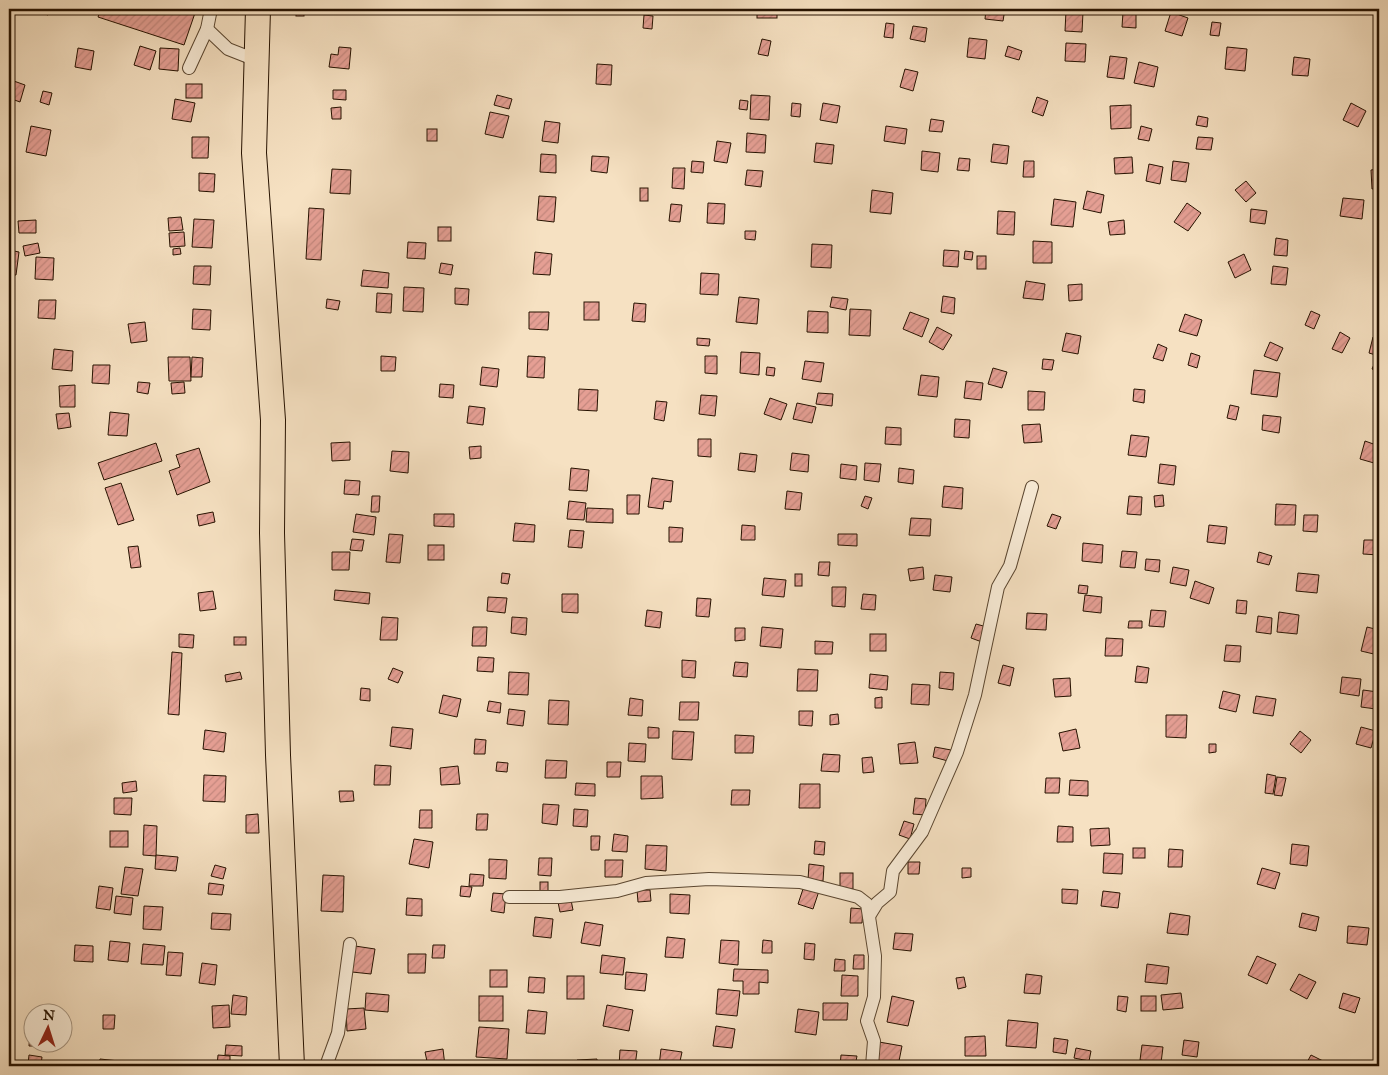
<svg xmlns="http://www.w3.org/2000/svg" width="1388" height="1075" font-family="'IM FELL Great Primer',serif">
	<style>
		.building { fill: url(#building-hatch); stroke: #261200 }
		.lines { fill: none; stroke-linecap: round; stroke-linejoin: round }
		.street-casing { stroke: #5a4630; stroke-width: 14 }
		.highway-casing { stroke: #261200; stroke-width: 26 }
		.street { stroke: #f9ecd7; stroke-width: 12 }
		.highway { stroke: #f6e1c2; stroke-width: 24 }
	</style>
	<defs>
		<pattern id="building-hatch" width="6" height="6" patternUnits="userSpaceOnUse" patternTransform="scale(1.25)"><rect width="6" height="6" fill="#e59f94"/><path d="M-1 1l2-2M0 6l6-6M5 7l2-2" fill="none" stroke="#c4887e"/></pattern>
	</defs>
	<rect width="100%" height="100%" fill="#f6e1c2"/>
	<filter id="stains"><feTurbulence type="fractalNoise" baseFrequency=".004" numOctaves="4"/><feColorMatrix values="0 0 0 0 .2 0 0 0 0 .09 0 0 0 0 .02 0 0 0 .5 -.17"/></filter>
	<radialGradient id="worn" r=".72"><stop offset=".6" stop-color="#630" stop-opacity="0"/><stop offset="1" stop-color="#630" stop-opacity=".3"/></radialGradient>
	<g class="building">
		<polygon points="33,9 49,9 48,15 32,10"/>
		<polygon points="101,9 126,9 136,12 138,9 182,9 195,13 184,45 98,17"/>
		<rect x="296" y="9" width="8" height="7"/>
		<rect x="757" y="9" width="20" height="9"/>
		<polygon points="986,9 1005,9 1003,21 985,19"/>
		<polygon points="1066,11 1083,12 1082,32 1065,31"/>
		<polygon points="1123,12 1136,12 1136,28 1122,27"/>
		<polygon points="1171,12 1188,18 1182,36 1165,31"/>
		<polygon points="644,15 653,16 652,29 643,28"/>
		<polygon points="1212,22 1221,23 1219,36 1210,35"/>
		<polygon points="886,23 894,24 893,38 884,37"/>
		<polygon points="913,26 927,28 925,42 910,39"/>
		<polygon points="969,38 987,40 985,59 967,57"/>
		<polygon points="762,39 771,41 768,56 758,54"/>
		<polygon points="1066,43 1086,44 1085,62 1065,61"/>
		<polygon points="140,46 156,51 150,70 134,65"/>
		<polygon points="1008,46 1022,51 1019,60 1005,56"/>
		<polygon points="339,47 351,48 349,69 329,67 331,54 338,55"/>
		<polygon points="1227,47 1247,49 1245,71 1225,69"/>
		<polygon points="78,48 94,51 91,70 75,67"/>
		<polygon points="160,48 179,49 178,71 159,69"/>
		<polygon points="1110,56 1127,58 1124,79 1107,77"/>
		<polygon points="1294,57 1310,59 1308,76 1292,75"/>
		<polygon points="1139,62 1158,67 1154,87 1134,83"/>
		<polygon points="597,64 612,65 611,85 596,84"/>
		<polygon points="905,69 918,72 913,91 900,87"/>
		<polygon points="11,80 25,85 20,102 9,98 9,87"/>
		<rect x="186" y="84" width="16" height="14"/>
		<polygon points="333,90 346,90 346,100 333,99"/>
		<polygon points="43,91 52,93 49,105 40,102"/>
		<polygon points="497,95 512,99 509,109 494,105"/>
		<polygon points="751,95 770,96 769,120 750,119"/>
		<polygon points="1037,97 1048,101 1043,116 1032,112"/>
		<polygon points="175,99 195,103 191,122 172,119"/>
		<polygon points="740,100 748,101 747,110 739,109"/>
		<polygon points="792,103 801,104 800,117 791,116"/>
		<polygon points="823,103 840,106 837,123 820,120"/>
		<polygon points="1351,103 1366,111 1358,127 1343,120"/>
		<polygon points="1131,105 1131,128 1111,129 1110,106"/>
		<polygon points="341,107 341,119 332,119 331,108"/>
		<polygon points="490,112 509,116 503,138 485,134"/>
		<polygon points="1198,116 1208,118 1207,127 1196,125"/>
		<polygon points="931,119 944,121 942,132 929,131"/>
		<polygon points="545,121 560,123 558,143 542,141"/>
		<polygon points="31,126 51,130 46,156 26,152"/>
		<polygon points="886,126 907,129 905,144 884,141"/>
		<polygon points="1141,126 1152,129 1149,141 1138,139"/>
		<rect x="427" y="129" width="10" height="12"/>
		<polygon points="747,133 766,135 765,153 746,152"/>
		<polygon points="192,137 209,137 208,158 192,158"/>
		<polygon points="1198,137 1213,138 1211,150 1196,149"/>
		<polygon points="717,141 731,143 727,163 714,161"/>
		<polygon points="816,143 834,145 832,164 814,162"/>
		<polygon points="993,144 1009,146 1007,164 991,162"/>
		<polygon points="922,151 940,153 938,172 921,170"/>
		<polygon points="541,154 556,155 556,173 540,172"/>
		<polygon points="592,156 609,157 607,173 591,171"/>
		<polygon points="1132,157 1133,173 1115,174 1114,158"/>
		<polygon points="959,158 970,159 969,171 957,170"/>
		<polygon points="692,161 704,162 703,173 691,172"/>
		<polygon points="1024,161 1034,161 1034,177 1023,177"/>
		<polygon points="1173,161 1189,163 1186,182 1171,180"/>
		<polygon points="1149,164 1163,167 1160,184 1146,181"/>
		<polygon points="673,168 685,168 684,189 672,188"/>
		<polygon points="332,169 351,170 350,194 330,193"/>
		<polygon points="1379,169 1379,188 1372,189 1371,170"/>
		<polygon points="747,170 763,171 761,187 745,185"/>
		<polygon points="199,173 215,174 214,192 199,191"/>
		<polygon points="1246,181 1256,193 1246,202 1235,190"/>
		<rect x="640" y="188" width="8" height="13"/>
		<polygon points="872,190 893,193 891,214 870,212"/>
		<polygon points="1087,191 1104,195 1101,213 1083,209"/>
		<polygon points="539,196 556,197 554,222 537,220"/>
		<rect x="9" y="197" width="5" height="22"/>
		<polygon points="1343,198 1364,200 1362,219 1340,216"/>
		<polygon points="1054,199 1076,202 1073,227 1051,225"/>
		<polygon points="708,203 725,204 724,224 707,223"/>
		<polygon points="1187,203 1201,213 1188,231 1174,222"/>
		<polygon points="671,204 682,205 680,222 669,221"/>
		<polygon points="309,208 324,209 321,260 306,259"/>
		<polygon points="1251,209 1267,211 1265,224 1250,222"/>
		<polygon points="998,211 1015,212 1014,235 997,234"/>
		<polygon points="181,217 183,230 169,231 168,218"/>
		<polygon points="194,219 214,220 212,248 192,247"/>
		<polygon points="36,220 36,233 19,233 18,221"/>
		<polygon points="1124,220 1125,234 1110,235 1108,222"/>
		<rect x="438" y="227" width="13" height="14"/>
		<polygon points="745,231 756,231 755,240 745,239"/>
		<polygon points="184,232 185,246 170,247 169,233"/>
		<polygon points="1276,238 1288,240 1287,256 1274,255"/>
		<polygon points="1033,241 1052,242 1052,263 1033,263"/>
		<polygon points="408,242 426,243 425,259 407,258"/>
		<polygon points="38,243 40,253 25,256 23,246"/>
		<polygon points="812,244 832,245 831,268 811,267"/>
		<polygon points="180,248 181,254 173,255 173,249"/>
		<polygon points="9,250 19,252 16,275 9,275"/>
		<polygon points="944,250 959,251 958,267 943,266"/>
		<polygon points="965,251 973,252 972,260 964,259"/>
		<polygon points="535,252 552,254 550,275 533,274"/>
		<polygon points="1244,254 1251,270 1235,278 1228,262"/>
		<rect x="977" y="256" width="9" height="13"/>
		<polygon points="36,257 54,258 53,280 35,279"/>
		<polygon points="441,263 453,265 451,275 439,273"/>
		<polygon points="194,266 211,266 210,285 193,284"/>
		<polygon points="1273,266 1288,268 1286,285 1271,284"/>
		<polygon points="363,270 389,273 388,288 361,286"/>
		<polygon points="701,273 719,274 718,295 700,294"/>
		<polygon points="1026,281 1045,284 1043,300 1023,298"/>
		<polygon points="1082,284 1082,300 1069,301 1068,285"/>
		<polygon points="404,287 424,288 423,312 403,311"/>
		<polygon points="455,288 469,289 468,305 455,304"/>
		<polygon points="377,293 392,294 391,313 376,312"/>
		<polygon points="943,296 955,298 954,314 941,312"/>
		<polygon points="739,297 759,299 757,324 736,322"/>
		<polygon points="832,297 848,299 846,310 830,307"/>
		<polygon points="327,299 340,301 338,310 326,308"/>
		<polygon points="39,300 56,300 55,319 38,318"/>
		<rect x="584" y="302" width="15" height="18"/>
		<polygon points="634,303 646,304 645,322 632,321"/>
		<polygon points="193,309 211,310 210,330 192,329"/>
		<polygon points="850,309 871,310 870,336 849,335"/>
		<polygon points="808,311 828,312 828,333 807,332"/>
		<polygon points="1311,311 1320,315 1314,329 1305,325"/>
		<polygon points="529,312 549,312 548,330 529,329"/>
		<polygon points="910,312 929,319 922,337 903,329"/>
		<polygon points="1185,314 1202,320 1197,336 1179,331"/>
		<polygon points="145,322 147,341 131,343 128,324"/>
		<polygon points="937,327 952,335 943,350 929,342"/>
		<polygon points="1340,332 1350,338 1342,353 1332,349"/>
		<polygon points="1066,333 1081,336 1078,354 1062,351"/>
		<polygon points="1373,337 1379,339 1379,356 1369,353"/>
		<polygon points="697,338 710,339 709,346 697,345"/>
		<polygon points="1270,342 1283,348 1277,361 1264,356"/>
		<polygon points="1158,344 1167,348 1163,361 1153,358"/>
		<polygon points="54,349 73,351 72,371 52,369"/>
		<polygon points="741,352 760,353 759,375 740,373"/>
		<polygon points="1191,353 1200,356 1197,368 1188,365"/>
		<polygon points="381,356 396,357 395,371 381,371"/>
		<polygon points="528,356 545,357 544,378 527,377"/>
		<polygon points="705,356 717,356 717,374 705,373"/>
		<polygon points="168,357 190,357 191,381 169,381"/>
		<polygon points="192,357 203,358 202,377 191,377"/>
		<polygon points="1043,359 1054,360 1052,370 1042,369"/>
		<polygon points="1376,360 1379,361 1379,372 1372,369"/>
		<polygon points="805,361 824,363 821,382 802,379"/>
		<polygon points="93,365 110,365 109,384 92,383"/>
		<polygon points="482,367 499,369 497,387 480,385"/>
		<polygon points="767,367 775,368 774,376 766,375"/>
		<polygon points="993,368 1007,372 1002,388 988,384"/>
		<polygon points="1254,370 1280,373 1277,397 1251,394"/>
		<polygon points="921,375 939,377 937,397 918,395"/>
		<polygon points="966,381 983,383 981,400 964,398"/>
		<polygon points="138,382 150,383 148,394 137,392"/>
		<polygon points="184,382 185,393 172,394 171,383"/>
		<polygon points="440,384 454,385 453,398 439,397"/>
		<polygon points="75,385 75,407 60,407 59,386"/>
		<polygon points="579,389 598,390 597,411 578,410"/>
		<polygon points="1134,389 1145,390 1144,403 1133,401"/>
		<polygon points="1028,391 1045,392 1044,410 1028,410"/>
		<polygon points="818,393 833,394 832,406 816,404"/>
		<polygon points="701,395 717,396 715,416 699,414"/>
		<polygon points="770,398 787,404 781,420 764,414"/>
		<polygon points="656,401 667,402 664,421 654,419"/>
		<polygon points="797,403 816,407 812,423 793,419"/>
		<polygon points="1230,405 1239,407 1236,420 1227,418"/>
		<polygon points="469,406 485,408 483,425 467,423"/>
		<polygon points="110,412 129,414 127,436 108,435"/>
		<polygon points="69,413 71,427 58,429 56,414"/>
		<polygon points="1263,415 1281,417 1279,433 1262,430"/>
		<polygon points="955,419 970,420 969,438 954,437"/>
		<polygon points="1040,424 1042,442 1024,443 1022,425"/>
		<polygon points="886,427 901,428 901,445 885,444"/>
		<polygon points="1131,435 1149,437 1146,457 1128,455"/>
		<polygon points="698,439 711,439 711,457 698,456"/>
		<polygon points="1365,441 1379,446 1374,463 1360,459"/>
		<polygon points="350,442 350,460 332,461 331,443"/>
		<polygon points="156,443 162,461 104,480 98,463"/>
		<polygon points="481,446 481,458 470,459 469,447"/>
		<polygon points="199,448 210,482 177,495 169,471 180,467 176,455"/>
		<polygon points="392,451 409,452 408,473 390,471"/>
		<polygon points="740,453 757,455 755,472 738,470"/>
		<polygon points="792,453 809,455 808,472 790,470"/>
		<polygon points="865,463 881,464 879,482 864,480"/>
		<polygon points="841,464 857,466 856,480 840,478"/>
		<polygon points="1160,464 1176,466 1174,485 1158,483"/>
		<polygon points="571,468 589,470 587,491 569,490"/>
		<polygon points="899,468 914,470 913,484 898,482"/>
		<polygon points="652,478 673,481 671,502 664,501 663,509 648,507"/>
		<polygon points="345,480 360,481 359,495 344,494"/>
		<polygon points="121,483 134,520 118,525 105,488"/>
		<polygon points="944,486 963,488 962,509 942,507"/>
		<polygon points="787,491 802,493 800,510 785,509"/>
		<polygon points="627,495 640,495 639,514 627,514"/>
		<polygon points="1163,495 1164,506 1155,507 1154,496"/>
		<polygon points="372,496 380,496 379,512 371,512"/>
		<polygon points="865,496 872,498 868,509 861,506"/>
		<polygon points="1129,496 1142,497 1141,515 1127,514"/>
		<polygon points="569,501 586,503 584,520 567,519"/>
		<polygon points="1276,504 1296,505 1295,525 1275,525"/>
		<polygon points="587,508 613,509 613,523 586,522"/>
		<polygon points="213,512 215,522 199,526 197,515"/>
		<polygon points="356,514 376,517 374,535 353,532"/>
		<polygon points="434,514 454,514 454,527 434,526"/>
		<polygon points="1052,514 1061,517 1056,529 1047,526"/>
		<polygon points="1304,515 1318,515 1317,532 1303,531"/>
		<polygon points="911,518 931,519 930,536 909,535"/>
		<polygon points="515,523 535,525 534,542 513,541"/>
		<polygon points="742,525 755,526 755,540 741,540"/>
		<polygon points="1209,525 1227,527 1225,544 1207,542"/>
		<polygon points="669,527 683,528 682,542 669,542"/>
		<polygon points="570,530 584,531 582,548 568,547"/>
		<polygon points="389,534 403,535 400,563 386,562"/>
		<polygon points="838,534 857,534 857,546 838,545"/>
		<polygon points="352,539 364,540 362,551 350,550"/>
		<polygon points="1364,540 1379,540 1379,555 1363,554"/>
		<polygon points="1083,543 1103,545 1102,563 1082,561"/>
		<rect x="428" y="545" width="16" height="15"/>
		<polygon points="138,546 141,567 131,568 128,547"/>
		<polygon points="1122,551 1137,552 1135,568 1120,567"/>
		<polygon points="332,552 350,552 349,570 332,570"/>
		<polygon points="1259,552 1272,556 1269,565 1257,562"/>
		<polygon points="1146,559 1160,560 1159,572 1145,570"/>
		<polygon points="819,562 830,562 829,576 818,575"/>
		<polygon points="923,567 924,579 910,581 908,569"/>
		<polygon points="1173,567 1189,570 1186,586 1170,583"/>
		<polygon points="502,573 510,574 508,584 501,583"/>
		<polygon points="1298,573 1319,575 1317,593 1296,591"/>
		<rect x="795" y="574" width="7" height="12"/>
		<polygon points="935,575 952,577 950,592 933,590"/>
		<polygon points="764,578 786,580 784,597 762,595"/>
		<polygon points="1195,581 1214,588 1209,604 1190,598"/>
		<polygon points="1079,585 1088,586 1087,594 1078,593"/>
		<polygon points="832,587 846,587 845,607 832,606"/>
		<polygon points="335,590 370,593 369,604 334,600"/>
		<polygon points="213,591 216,609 200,611 198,593"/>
		<polygon points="562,594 578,594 578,613 562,612"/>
		<polygon points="863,594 876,595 875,610 861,609"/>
		<polygon points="1085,595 1102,597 1101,613 1083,611"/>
		<polygon points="488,597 507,598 505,613 487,611"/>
		<polygon points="697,598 711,599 709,617 696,616"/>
		<polygon points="1237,600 1247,601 1246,614 1236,613"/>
		<polygon points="647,610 662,612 660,628 645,626"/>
		<polygon points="1151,610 1166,611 1164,627 1149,626"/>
		<polygon points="1279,612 1299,615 1297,634 1277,632"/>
		<polygon points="1027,613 1047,614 1046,630 1026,629"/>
		<polygon points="1258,616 1272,618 1271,634 1256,632"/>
		<polygon points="382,617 398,618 397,640 380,640"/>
		<polygon points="512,617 527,618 526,635 511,633"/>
		<polygon points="1129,621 1142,621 1142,628 1128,628"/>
		<polygon points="976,624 987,627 982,642 971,638"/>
		<polygon points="473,627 487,627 486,646 472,646"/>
		<polygon points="762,627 783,629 781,648 760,646"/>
		<polygon points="1367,627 1379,630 1378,655 1361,651"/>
		<polygon points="735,628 745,628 745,640 735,641"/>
		<polygon points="179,634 194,635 193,648 179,647"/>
		<rect x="870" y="634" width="16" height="17"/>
		<rect x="234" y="637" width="12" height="8"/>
		<polygon points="1106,638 1123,639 1122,656 1105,656"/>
		<polygon points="815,641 833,642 832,654 815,654"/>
		<polygon points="1226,645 1241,646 1240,662 1224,661"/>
		<polygon points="172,652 182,653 179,715 168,714"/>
		<polygon points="478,657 494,658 493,672 477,671"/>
		<polygon points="682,660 696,661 695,678 682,677"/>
		<polygon points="735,662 748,663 747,677 733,676"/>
		<polygon points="1003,665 1014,668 1010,686 998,683"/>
		<polygon points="1137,666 1149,668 1147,683 1135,682"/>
		<polygon points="393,668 403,672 398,683 388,679"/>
		<polygon points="798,669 818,670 817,691 797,691"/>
		<polygon points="240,672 242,679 226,682 225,675"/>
		<polygon points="509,672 529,673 528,695 508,694"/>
		<polygon points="940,672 954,673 953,690 939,688"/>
		<polygon points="870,674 888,676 887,690 869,688"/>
		<polygon points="1342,677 1361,679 1359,696 1340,693"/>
		<polygon points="1070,678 1071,696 1055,697 1053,679"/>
		<polygon points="912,684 930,685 929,705 911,704"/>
		<polygon points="361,688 370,689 370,701 360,700"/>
		<polygon points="1363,690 1378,692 1376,709 1361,707"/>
		<polygon points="1223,691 1240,695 1236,712 1219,708"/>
		<polygon points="443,695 461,699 457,717 439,713"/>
		<polygon points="1256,696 1276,699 1273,716 1253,713"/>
		<polygon points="882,697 882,708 875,708 875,698"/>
		<polygon points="630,698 643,700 642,716 628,715"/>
		<polygon points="549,700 569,701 568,725 548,724"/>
		<polygon points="489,701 501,703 500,713 487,711"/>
		<polygon points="680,702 699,702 698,720 679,720"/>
		<polygon points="509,709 525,711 523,726 507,724"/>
		<polygon points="799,711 813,711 812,726 799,725"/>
		<polygon points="838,714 839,724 830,725 830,715"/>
		<polygon points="1166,715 1187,715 1186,738 1166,737"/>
		<polygon points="392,727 413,729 411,749 390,746"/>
		<polygon points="648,727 659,728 659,738 648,738"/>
		<polygon points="1361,727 1376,731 1371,748 1356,744"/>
		<polygon points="1076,729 1080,748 1063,751 1059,733"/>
		<polygon points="205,730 226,733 224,752 203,749"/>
		<polygon points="673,731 694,732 692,760 672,759"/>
		<polygon points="1300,731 1311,740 1301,753 1290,744"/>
		<polygon points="735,735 754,736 753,753 735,753"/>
		<polygon points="475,739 486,740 485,754 474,754"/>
		<polygon points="915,742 918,763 900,764 898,744"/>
		<polygon points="629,743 646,744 645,762 628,761"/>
		<polygon points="1209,744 1216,744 1216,752 1209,753"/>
		<polygon points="935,747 951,750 948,761 933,757"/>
		<polygon points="823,754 840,755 839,772 821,771"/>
		<polygon points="872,757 874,772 863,773 862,758"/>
		<polygon points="546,760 567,761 566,778 545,778"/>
		<polygon points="497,762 508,763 507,772 496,771"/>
		<polygon points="607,762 621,762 620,777 607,777"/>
		<polygon points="375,765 391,766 390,785 374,785"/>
		<polygon points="458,766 460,784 441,785 440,768"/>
		<polygon points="1267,774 1276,776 1273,794 1265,793"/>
		<polygon points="204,775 226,776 225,802 203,801"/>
		<polygon points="641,776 662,776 663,798 641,799"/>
		<polygon points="1277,777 1286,778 1282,796 1274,795"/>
		<polygon points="1046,778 1060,778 1059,793 1045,793"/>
		<polygon points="1070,780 1088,781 1088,796 1069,795"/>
		<polygon points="136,781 137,791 123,793 122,783"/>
		<polygon points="576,783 595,784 595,796 575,795"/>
		<polygon points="800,784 820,784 820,808 799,808"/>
		<polygon points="732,790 750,790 749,805 731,805"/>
		<polygon points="339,791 353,791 354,801 340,802"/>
		<polygon points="114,798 132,798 131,815 114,814"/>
		<polygon points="915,798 926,799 925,815 913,814"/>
		<polygon points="543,804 559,805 557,825 542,823"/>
		<polygon points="574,809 588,810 587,827 573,826"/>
		<polygon points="420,810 432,810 432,828 419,828"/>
		<polygon points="258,814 259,833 246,833 246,815"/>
		<polygon points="477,814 488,814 487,830 476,830"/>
		<polygon points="904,821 914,824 910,839 899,835"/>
		<polygon points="144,825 157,826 156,856 143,855"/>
		<polygon points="1058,826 1073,827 1073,842 1057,842"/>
		<polygon points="1109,828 1110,845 1091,846 1090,829"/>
		<rect x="110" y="831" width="18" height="16"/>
		<polygon points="614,834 628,836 627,852 612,851"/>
		<polygon points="591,836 600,836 599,850 591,850"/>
		<polygon points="414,839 433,842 429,868 409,864"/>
		<polygon points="815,841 825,842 824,855 814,854"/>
		<polygon points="1292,844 1309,846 1307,866 1290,864"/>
		<polygon points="646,845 667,846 666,871 645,869"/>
		<rect x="1133" y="848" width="12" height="10"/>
		<polygon points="1169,849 1183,850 1182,867 1168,867"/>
		<polygon points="1104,853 1123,854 1122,874 1103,873"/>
		<polygon points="156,855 178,857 176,871 155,869"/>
		<polygon points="539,858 552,858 551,876 538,875"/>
		<polygon points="489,859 507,860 506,879 489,878"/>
		<polygon points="605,860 623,860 622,877 605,877"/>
		<polygon points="908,862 920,862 919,874 908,874"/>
		<polygon points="809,864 824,866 823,881 808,880"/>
		<polygon points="215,865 226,868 223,879 211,876"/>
		<polygon points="125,867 143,869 138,896 121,894"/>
		<polygon points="962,868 971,868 971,877 962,878"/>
		<polygon points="1262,868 1280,873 1275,889 1257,884"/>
		<rect x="840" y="873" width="13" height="16"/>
		<polygon points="470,874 484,875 483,886 469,886"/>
		<polygon points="323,875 344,876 343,912 321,911"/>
		<rect x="540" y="882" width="8" height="10"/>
		<polygon points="209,883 224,885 222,895 208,894"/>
		<polygon points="99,886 113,888 110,910 96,908"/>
		<polygon points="461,886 472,887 470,897 460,896"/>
		<polygon points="804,886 819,891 813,909 798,904"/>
		<polygon points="1062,889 1078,890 1077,904 1062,903"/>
		<polygon points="637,890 650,890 651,901 638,902"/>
		<polygon points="1103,891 1120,893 1118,908 1101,906"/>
		<polygon points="493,893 506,894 504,913 491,911"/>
		<polygon points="670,894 690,895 689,914 670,913"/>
		<polygon points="116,896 133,898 131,915 114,913"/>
		<polygon points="407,898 422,899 422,916 406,915"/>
		<polygon points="571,900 573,910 560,912 558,902"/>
		<polygon points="144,906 163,907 161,930 143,929"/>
		<polygon points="851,908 863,909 862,923 850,923"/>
		<polygon points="212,913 231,914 230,930 211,929"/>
		<polygon points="1170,913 1190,916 1188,935 1167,933"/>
		<polygon points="1302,913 1319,917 1316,931 1299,927"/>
		<polygon points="535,917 553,919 551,938 533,936"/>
		<polygon points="585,922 603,925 600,946 581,943"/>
		<polygon points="1348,926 1369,928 1367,945 1347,943"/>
		<polygon points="895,933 913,934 911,951 893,949"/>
		<polygon points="667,937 685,939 683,958 665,957"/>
		<polygon points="721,940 739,941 738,965 719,963"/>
		<polygon points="763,940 772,941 772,953 762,953"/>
		<polygon points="110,941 130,943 128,962 108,960"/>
		<polygon points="805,943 815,944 814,960 804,959"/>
		<polygon points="143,944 165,946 163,965 141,964"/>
		<polygon points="75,945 93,946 93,962 74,961"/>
		<polygon points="433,945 445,945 444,958 432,958"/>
		<polygon points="355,946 375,949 371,974 352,972"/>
		<polygon points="168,952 183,953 181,976 166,975"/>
		<polygon points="408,954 426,954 425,973 408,973"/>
		<polygon points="602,955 625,958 623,975 600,973"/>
		<polygon points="854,955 864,955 864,969 853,969"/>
		<polygon points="1257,956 1276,964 1267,984 1248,975"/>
		<polygon points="835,959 845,960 845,971 834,971"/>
		<polygon points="202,963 217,965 215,985 199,983"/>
		<polygon points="1147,964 1169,967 1167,984 1145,982"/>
		<polygon points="734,969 768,970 768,983 759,982 759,994 743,994 743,981 733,981"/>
		<rect x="490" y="970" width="17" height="17"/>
		<polygon points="626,972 647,974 645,991 625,989"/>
		<polygon points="1026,974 1042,976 1040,994 1024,993"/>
		<polygon points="1299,974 1316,982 1307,999 1290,990"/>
		<polygon points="842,975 858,976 858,996 841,996"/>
		<rect x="567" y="976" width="17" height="23"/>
		<polygon points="529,977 545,978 544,993 528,992"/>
		<polygon points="964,977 966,987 958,989 956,978"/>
		<polygon points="718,989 740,991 737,1016 716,1014"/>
		<polygon points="366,993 389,995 388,1012 365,1010"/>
		<polygon points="1181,993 1183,1008 1163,1010 1161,995"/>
		<polygon points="1343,993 1360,998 1355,1013 1339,1008"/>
		<polygon points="233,995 247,997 246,1015 231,1014"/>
		<rect x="479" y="996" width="24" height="25"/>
		<polygon points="892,996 914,1001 908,1026 887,1022"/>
		<polygon points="1118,996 1128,997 1126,1012 1117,1010"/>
		<rect x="1141" y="996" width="15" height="15"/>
		<polygon points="823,1003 848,1003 847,1020 823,1020"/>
		<polygon points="9,1004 14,1004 13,1019 9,1018"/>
		<polygon points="229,1005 230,1027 213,1028 212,1006"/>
		<polygon points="607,1005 633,1010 629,1031 603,1026"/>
		<polygon points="364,1008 366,1029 347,1031 346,1009"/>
		<polygon points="798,1009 819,1012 816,1035 795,1032"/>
		<polygon points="528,1010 547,1012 545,1034 526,1033"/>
		<polygon points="103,1015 115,1015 114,1029 103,1029"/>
		<polygon points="1008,1020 1038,1023 1036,1048 1006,1046"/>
		<polygon points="716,1026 735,1029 732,1048 713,1046"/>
		<polygon points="479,1027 509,1029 507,1059 476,1057"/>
		<polygon points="30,1029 32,1029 32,1042 46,1042 46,1046 29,1046"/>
		<polygon points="985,1036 986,1056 965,1056 965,1037"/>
		<polygon points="1054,1038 1068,1040 1066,1054 1053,1052"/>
		<polygon points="1184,1040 1199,1042 1197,1057 1182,1055"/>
		<polygon points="879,1042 902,1046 898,1066 875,1065"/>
		<polygon points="226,1045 242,1046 242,1056 225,1055"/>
		<polygon points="1142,1045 1163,1047 1161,1063 1140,1060"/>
		<polygon points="1076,1048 1091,1051 1089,1061 1074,1058"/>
		<polygon points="443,1049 445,1066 428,1066 425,1052"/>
		<polygon points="661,1049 682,1052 679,1066 659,1066"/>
		<polygon points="620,1050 637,1051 635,1066 619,1066"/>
		<polygon points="29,1055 42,1057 41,1065 28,1064"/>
		<polygon points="218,1055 230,1056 230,1062 235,1062 234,1066 217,1066"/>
		<polygon points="841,1055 857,1056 855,1066 840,1066"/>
		<polygon points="1311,1055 1327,1063 1325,1066 1305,1066"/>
		<polygon points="100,1059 119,1061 118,1066 99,1066"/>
		<polygon points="597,1059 597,1066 577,1066 577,1060"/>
	</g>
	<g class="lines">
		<g class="street-casing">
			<g id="street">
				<polyline points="207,29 228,49 256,60"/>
				<polyline points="189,68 207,29 211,9"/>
				<polyline points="509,897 560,897 617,891 646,883 709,879 800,882 858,897 867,904 875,956 874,997 867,1021 874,1041 872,1066"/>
				<polyline points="869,916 877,903 890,892 893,871 922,832 957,752 975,695 998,587 1010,566 1032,487"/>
				<polyline points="326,1066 338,1033 350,944"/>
			</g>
		</g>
		<g class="highway-casing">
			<polyline id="highway" points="258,9 254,153 273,420 272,533 278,755 292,1066"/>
		</g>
		<use href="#street" class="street"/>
		<use href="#highway" class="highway"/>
	</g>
	<rect width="1388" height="1075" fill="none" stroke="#f6e1c2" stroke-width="30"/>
	<rect x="10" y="10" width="1368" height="1055" fill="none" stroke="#261200" stroke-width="2.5"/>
	<rect x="15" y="15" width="1358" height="1045" fill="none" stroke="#261200"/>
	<g transform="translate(48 1028) rotate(4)"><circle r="24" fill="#f9ecd7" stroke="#a59581"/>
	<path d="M0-4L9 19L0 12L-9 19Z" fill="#8f2418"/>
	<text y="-8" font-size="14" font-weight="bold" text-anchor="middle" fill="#261200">N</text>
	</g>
	<rect width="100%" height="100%" filter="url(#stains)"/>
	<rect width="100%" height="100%" fill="url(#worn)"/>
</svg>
